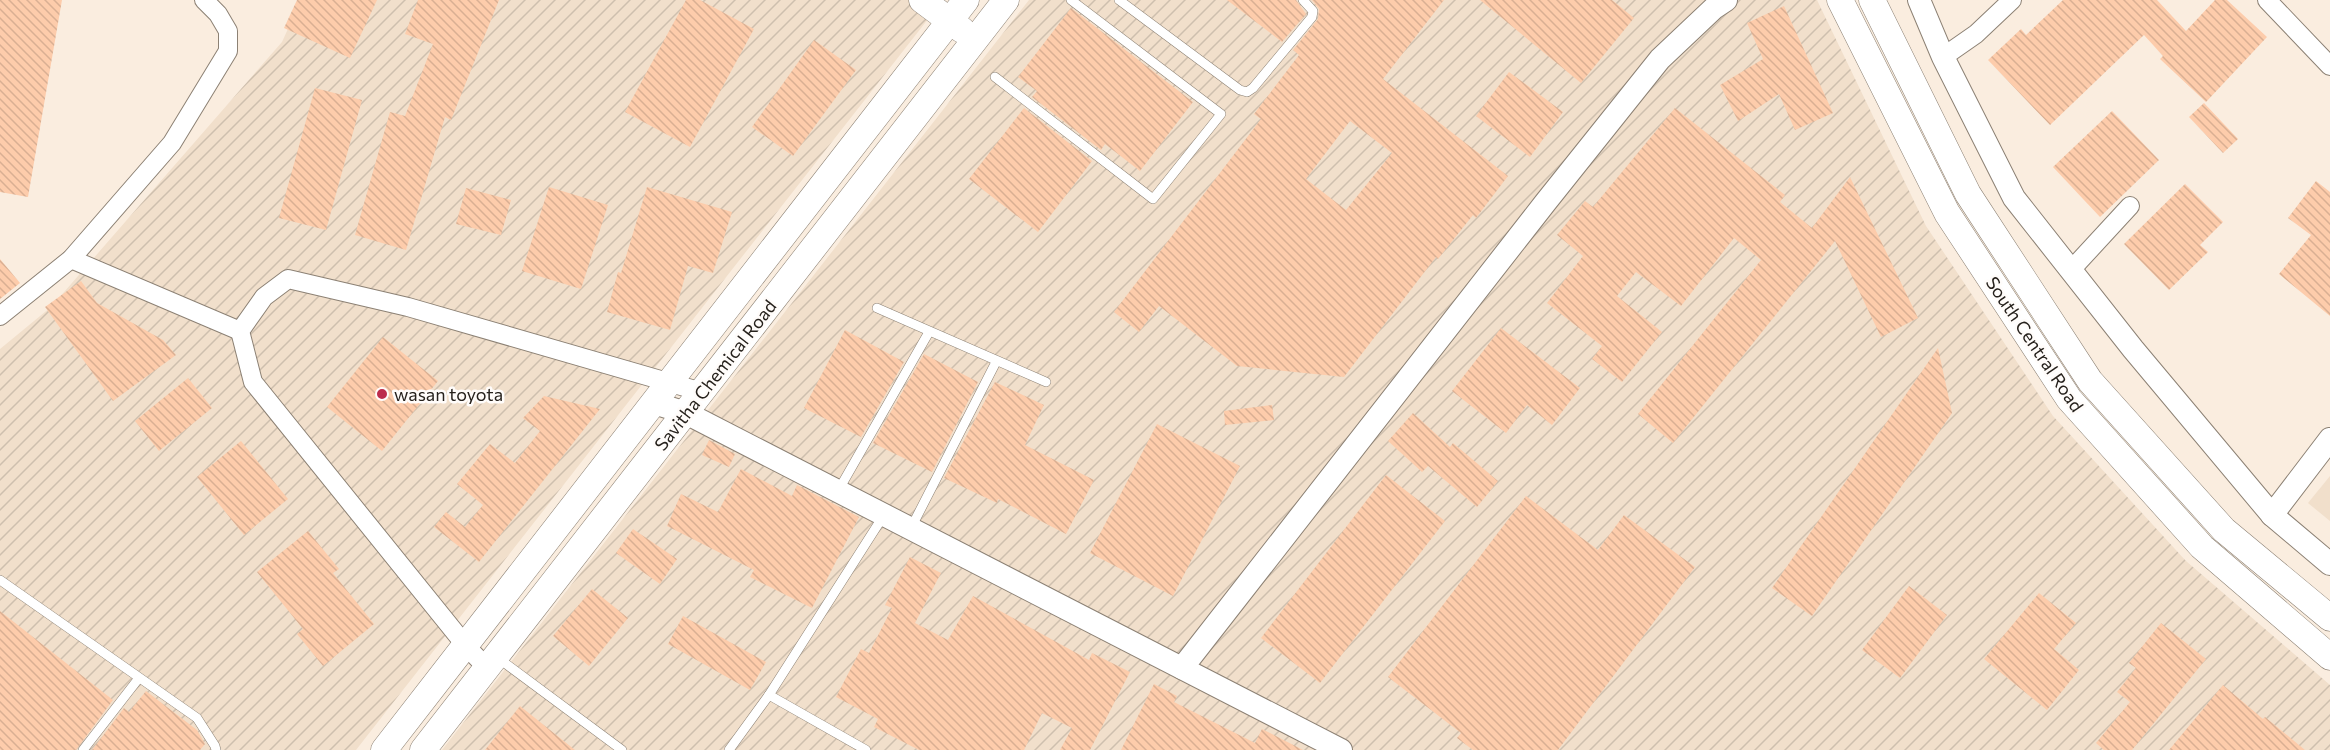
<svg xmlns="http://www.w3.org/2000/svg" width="2330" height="750" font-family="Commissioner,sans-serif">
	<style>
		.built { fill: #f1dfcb }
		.industrial { fill: url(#industrial-furrows) }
		.building { fill: url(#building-back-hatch); fill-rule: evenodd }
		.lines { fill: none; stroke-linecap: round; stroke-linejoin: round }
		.service-casing { stroke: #8c8174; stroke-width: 10 }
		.minor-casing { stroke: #8c8174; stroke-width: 20 }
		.tertiary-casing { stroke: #8c8174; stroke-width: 24 }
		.secondary-casing { stroke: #8c8174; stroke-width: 27 }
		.service { stroke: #fff; stroke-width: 9 }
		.minor { stroke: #fff; stroke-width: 18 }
		.tertiary { stroke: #fff; stroke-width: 22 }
		.secondary { stroke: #fff; stroke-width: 26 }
		.poi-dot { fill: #bc2b4c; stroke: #fffcfa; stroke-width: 2 }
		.labels { text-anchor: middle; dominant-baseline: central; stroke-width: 5; stroke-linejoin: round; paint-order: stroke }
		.street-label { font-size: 18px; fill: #26211c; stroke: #fffcfa }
		.poi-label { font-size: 18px; fill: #26211c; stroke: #fffcfa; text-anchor: start }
	</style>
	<defs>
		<pattern id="industrial-furrows" width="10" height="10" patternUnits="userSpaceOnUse" patternTransform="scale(1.5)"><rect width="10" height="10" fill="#f1dfcb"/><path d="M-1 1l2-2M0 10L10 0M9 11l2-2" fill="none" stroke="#cebfae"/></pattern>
		<pattern id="building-back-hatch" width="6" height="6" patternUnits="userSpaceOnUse" patternTransform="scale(1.5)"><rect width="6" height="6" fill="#fdccab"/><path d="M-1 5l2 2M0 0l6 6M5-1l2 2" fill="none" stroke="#d9af93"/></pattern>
	</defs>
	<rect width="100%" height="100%" fill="#faeddf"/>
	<polygon class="built" points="2330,476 2330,521 2308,503"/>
	<g class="industrial">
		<polygon points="301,0 943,0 356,750 0,750 0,349 51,307 282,42"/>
		<polygon points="1029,0 1817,0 1926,226 2053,416 2186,561 2330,685 2330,750 442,750"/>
	</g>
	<g class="building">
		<polygon points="0,0 62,0 28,197 0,192"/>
		<polygon points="297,0 377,0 350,58 284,28"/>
		<polygon points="418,0 499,0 451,120 445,117 406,250 355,235 390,112 405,116 433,44 405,34"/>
		<polygon points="686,0 700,0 754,29 690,147 625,112"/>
		<polygon points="1227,0 1296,0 1306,14 1282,42"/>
		<path d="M1312 0H1444L1383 79 1508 176 1476 218 1473 215 1438 259 1436 257 1344 377 1237 366 1159 306 1139 332 1114 312 1261 119 1254 114 1299 55 1293 50 1318 19 1319 9ZM1350 121 1392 153 1346 210 1306 179Z"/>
		<polygon points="1480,0 1612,0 1634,18 1581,83"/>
		<polygon points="2063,0 2157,0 2186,31 2215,0 2227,0 2267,37 2206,102 2160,59 2163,56 2144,35 2050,125 1988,60 2021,29 2026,35"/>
		<polygon points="1784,6 1833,113 1795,130 1779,94 1738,121 1720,85 1763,59 1747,23"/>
		<polygon points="1071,8 1193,102 1140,171 1105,144 1101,150 1032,97 1037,91 1018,77"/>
		<polygon points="814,40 856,70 793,156 752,127"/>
		<polygon points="1509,72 1563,112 1530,157 1476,116"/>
		<polygon points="315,88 362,100 326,230 279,218"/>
		<polygon points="2204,103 2238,139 2223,153 2189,117"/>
		<polygon points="1024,108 1092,161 1038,232 969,179"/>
		<polygon points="1675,108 1785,195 1780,202 1812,228 1850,177 1918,318 1881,337 1835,241 1673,443 1638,414 1761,260 1734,238 1681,306 1636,272 1617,296 1662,332 1622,382 1592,359 1602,346 1547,303 1583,256 1557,235 1585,201 1593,207"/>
		<polygon points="2112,111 2159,160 2100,217 2053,167"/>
		<polygon points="2316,181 2330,192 2330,316 2279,274 2311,235 2288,218"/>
		<polygon points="2185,184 2223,222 2200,245 2208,252 2169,290 2124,244"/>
		<polygon points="549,187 608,205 581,289 522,271"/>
		<polygon points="647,187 732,212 713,273 688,266 670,330 607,312 618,272 621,273"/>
		<polygon points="466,188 511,200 501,235 456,224"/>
		<polygon points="0,259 20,283 0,299"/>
		<polygon points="81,281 97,303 163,340 176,355 113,401 45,307"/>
		<polygon points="1501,328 1580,388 1552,425 1527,405 1506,433 1452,391"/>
		<polygon points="845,330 904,362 861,437 804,408"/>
		<polygon points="383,337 438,381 382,451 327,407"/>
		<polygon points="1938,348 1952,413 1812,616 1772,588"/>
		<polygon points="924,354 978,382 932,472 873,443"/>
		<polygon points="188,378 212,408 159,451 135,421"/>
		<polygon points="995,382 1044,405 1025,445 1094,480 1066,534 998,499 997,503 944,478"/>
		<polygon points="544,396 600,409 479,562 434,527 446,512 465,527 483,505 457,484 490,444 515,463 540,431 523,418"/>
		<polygon points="1272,405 1274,420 1225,425 1224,411"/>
		<polygon points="1413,413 1450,447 1453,443 1498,481 1477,507 1428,466 1422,472 1388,441"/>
		<polygon points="1157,424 1240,466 1173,596 1090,553"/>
		<polygon points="709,440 735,454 729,467 702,455"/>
		<polygon points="241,441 288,499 244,535 197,477"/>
		<polygon points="741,469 792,496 797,485 859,517 812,608 750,577 754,570 667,526 681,494 718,512"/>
		<polygon points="1386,475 1445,521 1320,683 1261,638"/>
		<polygon points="1526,496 1598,550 1624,515 1695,567 1558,750 1473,750 1457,738 1461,733 1388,677"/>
		<polygon points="633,529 677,559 660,584 616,553"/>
		<polygon points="308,531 339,569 333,573 374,624 323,666 297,634 303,629 257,572"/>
		<polygon points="910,557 941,573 915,623 948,640 973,596 1089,660 1092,653 1130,672 1090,750 1060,750 1072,728 1042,713 1024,750 919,750 874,727 878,719 836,697 861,649 869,653 892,608 885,605"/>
		<polygon points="1909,586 1947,615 1900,678 1862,650"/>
		<polygon points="592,589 628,618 589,666 553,636"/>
		<polygon points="2039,593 2076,623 2054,649 2079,670 2047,710 1984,659"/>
		<polygon points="0,611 113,700 76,750 0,750"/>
		<polygon points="683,616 766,662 750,690 668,644"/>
		<polygon points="2161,623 2206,659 2132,750 2104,750 2096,743 2130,702 2117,692 2136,668 2129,663"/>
		<polygon points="1154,684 1177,696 1174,702 1255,743 1262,729 1303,750 1121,750"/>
		<polygon points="2223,685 2263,719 2265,717 2305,750 2169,750"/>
		<polygon points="146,691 197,730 205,744 200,750 92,750 124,708 129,712"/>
		<polygon points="520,706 575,750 485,750"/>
	</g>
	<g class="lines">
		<g class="service-casing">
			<g id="service">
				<polyline points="1119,0 1240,90 1247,92 1253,88 1312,17 1313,11 1303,0"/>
				<polyline points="995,77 1153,199 1221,114 1071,0"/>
				<polyline points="877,308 1046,382"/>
				<polyline points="838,491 929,332"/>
				<polyline points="911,528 996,362"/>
				<polyline points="0,580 197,718 215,746 216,750"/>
				<polyline points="498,658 622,750"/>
				<polyline points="769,695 866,750"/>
				<polyline points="83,750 139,678"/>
				<polyline points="729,750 769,695 884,515"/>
			</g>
		</g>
		<g class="minor-casing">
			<g id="minor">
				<polyline points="2267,0 2330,66"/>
				<polyline points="1943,57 1976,34 2012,0"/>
				<polyline points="71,259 240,331"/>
				<polyline points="2071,270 2130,206"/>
				<polyline points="0,316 71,259 172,143 228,51 228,31 218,14 204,0"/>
				<polyline points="487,668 466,646 253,382 240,331 264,297 288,279 408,307 702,392"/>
			</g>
		</g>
		<g class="tertiary-casing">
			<g id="tertiary">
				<polyline points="1919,0 1943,57 2014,198 2133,349 2272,515 2330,439"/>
				<polyline points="654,403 686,413 1341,750"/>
				<polyline points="2272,515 2330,564"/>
				<polyline points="1182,668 1545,203 1660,59 1714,8 1726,0"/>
			</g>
		</g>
		<g class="secondary-casing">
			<g id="secondary">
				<polyline points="922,0 962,30"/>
				<polyline points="1840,0 1947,213 2069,399 2202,547 2330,657"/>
				<polyline points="1872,0 1968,194 2090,381 2224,530 2330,618"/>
				<polyline points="384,750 966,0"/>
				<polyline points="423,750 1006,0"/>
			</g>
		</g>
		<use href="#service" class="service"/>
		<use href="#minor" class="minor"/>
		<use href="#tertiary" class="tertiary"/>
		<use href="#secondary" class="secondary"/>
	</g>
	<circle class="poi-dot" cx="382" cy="394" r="6"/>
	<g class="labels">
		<g class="street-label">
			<text transform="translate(2035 344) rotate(56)">South Central Road</text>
			<text transform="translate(715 375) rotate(-52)">Savitha Chemical Road</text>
		</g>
		<g class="poi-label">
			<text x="394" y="394">wasan toyota</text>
		</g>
	</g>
</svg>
